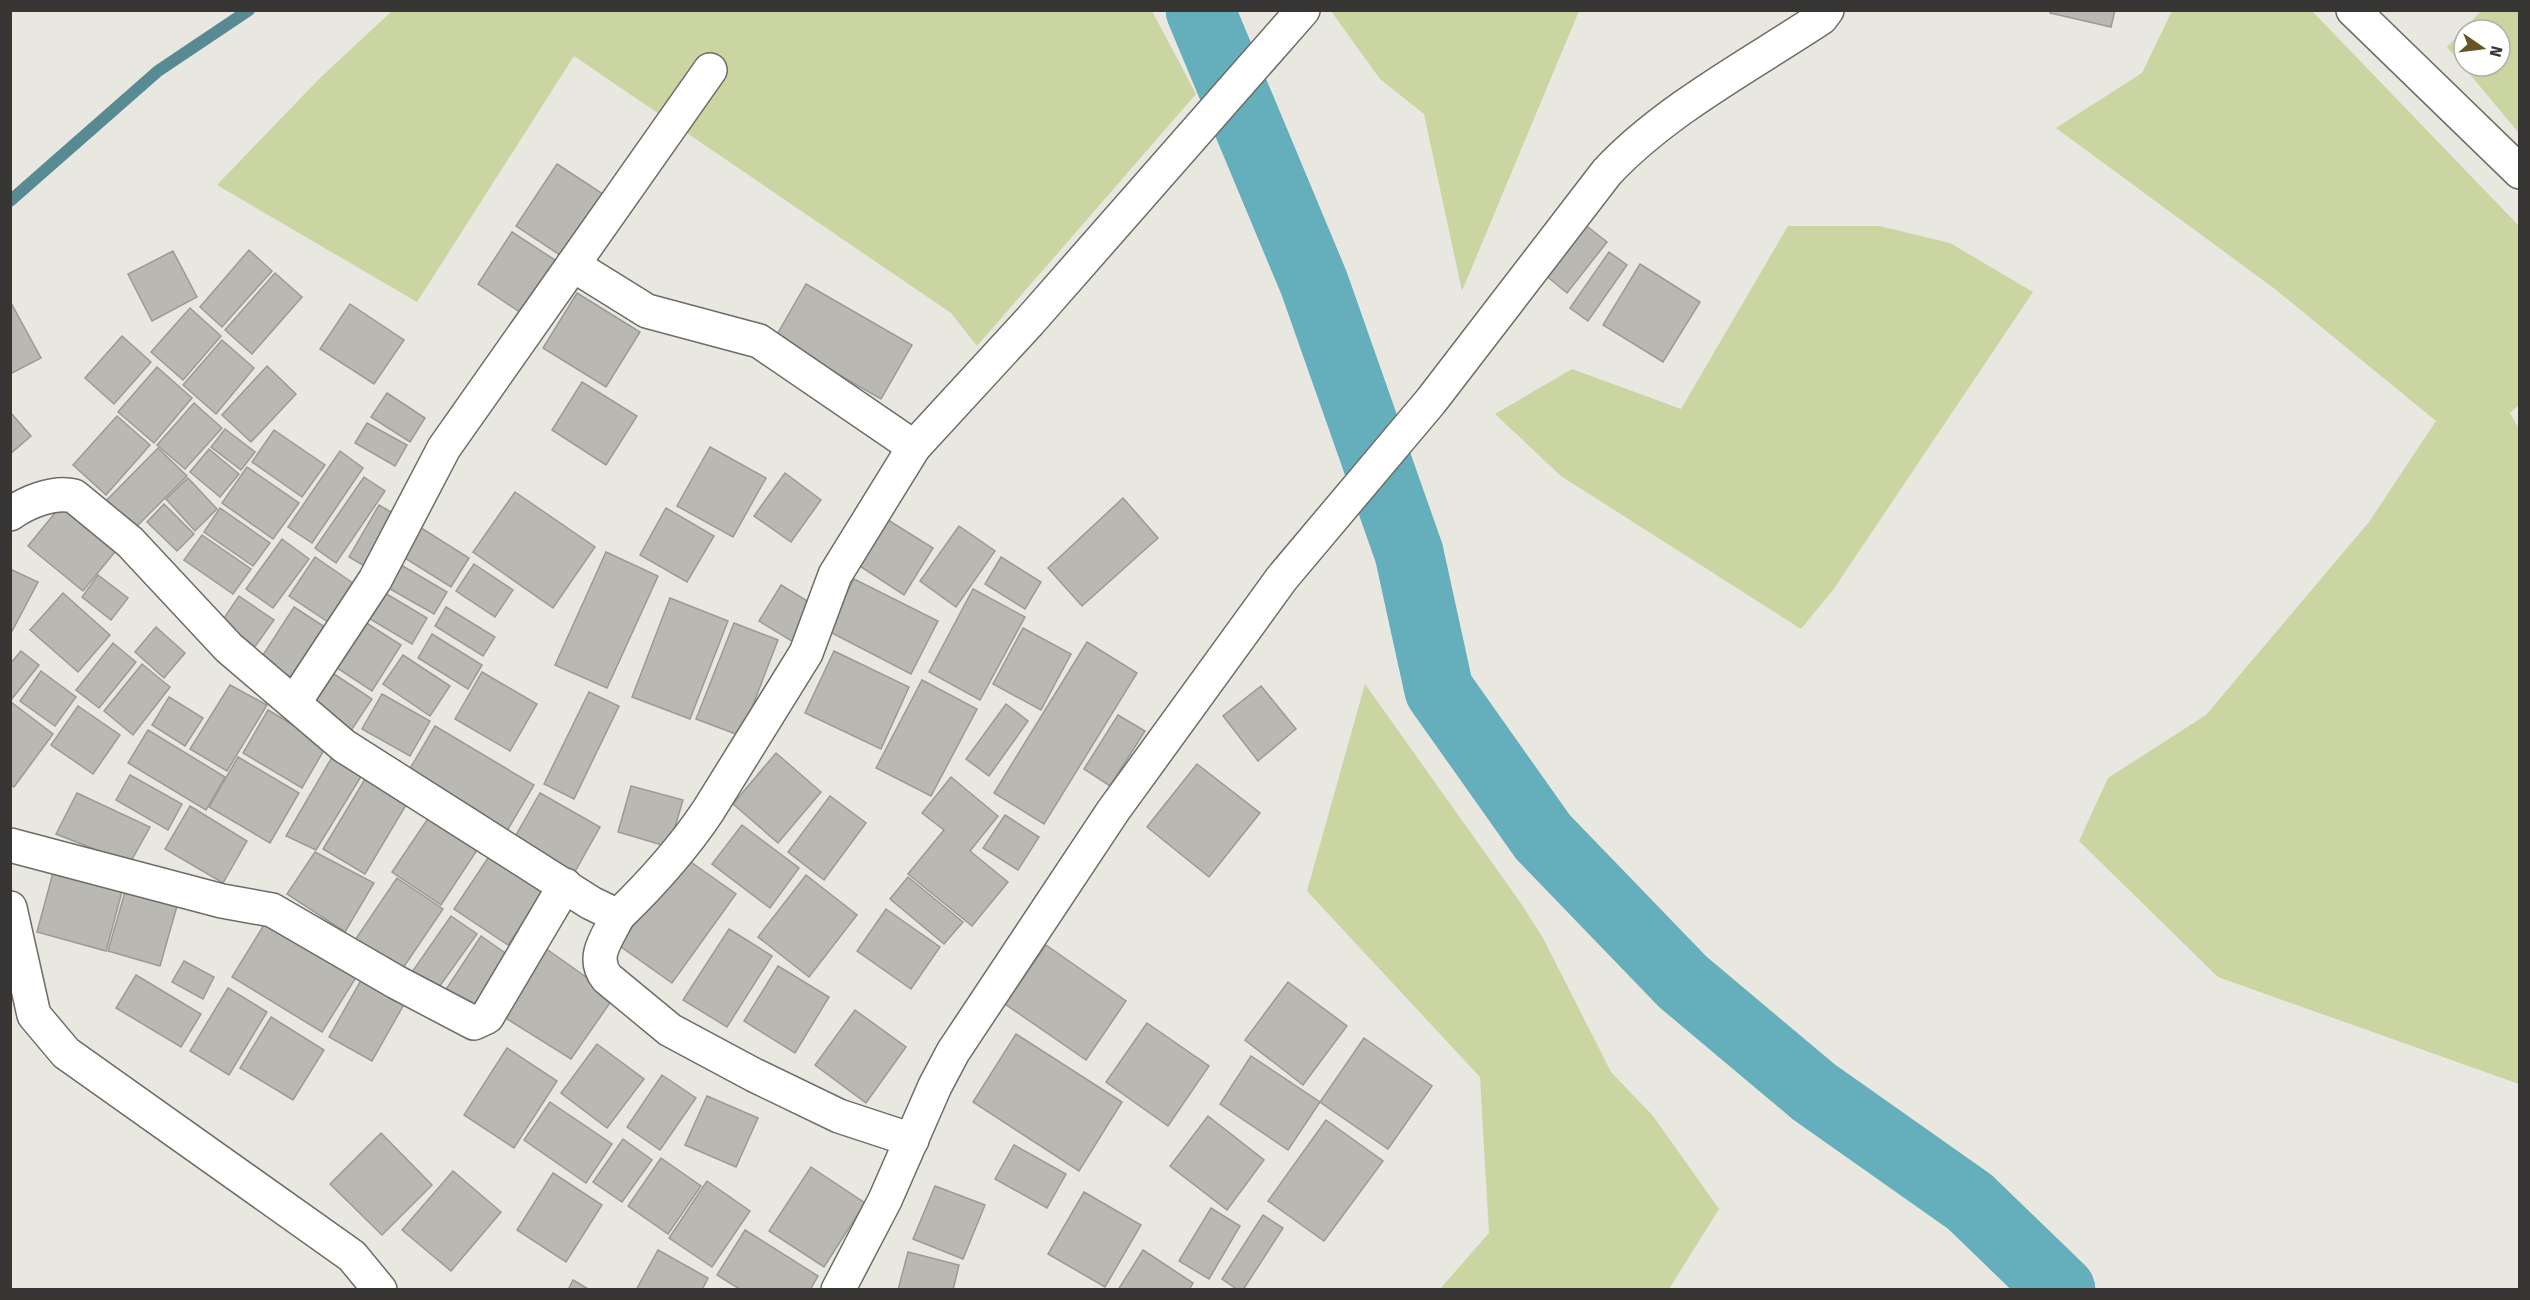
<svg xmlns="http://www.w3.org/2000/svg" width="2530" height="1300" font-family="'Fira Sans',sans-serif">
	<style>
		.green { fill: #cad5a1; fill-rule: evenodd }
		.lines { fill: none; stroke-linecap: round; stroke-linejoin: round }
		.stream { stroke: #578a92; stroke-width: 12 }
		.river { stroke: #65aebb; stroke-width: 69 }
		.building { fill: #bab8b2; stroke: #9b9a94; stroke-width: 1.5 }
		.street-casing { stroke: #6d6c66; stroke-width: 36 }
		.secondary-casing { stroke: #6d6c66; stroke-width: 36 }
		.street { stroke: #fff; stroke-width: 33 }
		.secondary { stroke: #fff; stroke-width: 33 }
	</style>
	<rect width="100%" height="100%" fill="#e8e7e0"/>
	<g class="green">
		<path d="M2482 10 2519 11V133L2447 47ZM2464 30H2500V66H2464Z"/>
		<polygon points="392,11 1152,11 1196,94 977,346 951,313 574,56 417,302 217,185 320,78"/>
		<polygon points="1331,11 1579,11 1462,291 1424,114 1380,79"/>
		<polygon points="2172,11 2312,11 2519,226 2520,404 2510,413 2520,431 2519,1084 2218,977 2079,841 2108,778 2206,715 2369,522 2436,421 2275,289 2056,128 2142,73"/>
		<polygon points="1788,226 1879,226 1950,243 2033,292 1833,590 1801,629 1561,476 1495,414 1572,369 1681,409"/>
		<polygon points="1365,684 1520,902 1543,938 1611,1072 1653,1116 1719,1209 1669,1289 1440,1289 1489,1233 1480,1077 1307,891"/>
	</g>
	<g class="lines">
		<polyline class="stream" points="10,201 158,71 249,10"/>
		<polyline class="river" points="1200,10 1314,283 1409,553 1439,690 1543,837 1683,982 1814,1092 1970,1202 2061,1290"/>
	</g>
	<g class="building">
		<polygon points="2051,10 2115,10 2111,27 2050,13"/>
		<polygon points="557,164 606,196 566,259 516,226"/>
		<polygon points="1583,223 1607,242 1567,293 1544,274"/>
		<polygon points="512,232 558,262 524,315 478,284"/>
		<polygon points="249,250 272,271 222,327 200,307"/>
		<polygon points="173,251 197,297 152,321 128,274"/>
		<polygon points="1609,252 1627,265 1588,321 1570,308"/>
		<polygon points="1640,264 1700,302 1663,362 1603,325"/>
		<polygon points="275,273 302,297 252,354 225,330"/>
		<polygon points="806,284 912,345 881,399 775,338"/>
		<polygon points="577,293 640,332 606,387 543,348"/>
		<polygon points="10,301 41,358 10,374"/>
		<polygon points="350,304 404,340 374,384 320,349"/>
		<polygon points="190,308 221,336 183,380 151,352"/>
		<polygon points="122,336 151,362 114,404 85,378"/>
		<polygon points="222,340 254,368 216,414 183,385"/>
		<polygon points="267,366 296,394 251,442 222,415"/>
		<polygon points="157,367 192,398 154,443 118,412"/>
		<polygon points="582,382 637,416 606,465 552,430"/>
		<polygon points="387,393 425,418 410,442 371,417"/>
		<polygon points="194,403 222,428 185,469 157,445"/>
		<polygon points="10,412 31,436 10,454"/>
		<polygon points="117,416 150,445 106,495 73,465"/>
		<polygon points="367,423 407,445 395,466 355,443"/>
		<polygon points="225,429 255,452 241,470 211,447"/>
		<polygon points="274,430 325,465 302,497 252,462"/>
		<polygon points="710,447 766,478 733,537 677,506"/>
		<polygon points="158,448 187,476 126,537 98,509"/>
		<polygon points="209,449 239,474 220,497 190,472"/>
		<polygon points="340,451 363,468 312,543 288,527"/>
		<polygon points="247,467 299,503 273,539 222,503"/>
		<polygon points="785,473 821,500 791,542 754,516"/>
		<polygon points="364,477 385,491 336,563 315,548"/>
		<polygon points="188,478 217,509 195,531 166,499"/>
		<polygon points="515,492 595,547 553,608 473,552"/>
		<polygon points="68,497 123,542 83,591 28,546"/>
		<polygon points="1123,498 1158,538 1082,606 1048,568"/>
		<polygon points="164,504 194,534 177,551 147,522"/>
		<polygon points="379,505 403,519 373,571 349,557"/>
		<polygon points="220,508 270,543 253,566 204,532"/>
		<polygon points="666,508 714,536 687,582 640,555"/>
		<polygon points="880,515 933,548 904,595 852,561"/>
		<polygon points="418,526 469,558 451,587 400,555"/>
		<polygon points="959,526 995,551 956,607 920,581"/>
		<polygon points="202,535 251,569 233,594 184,560"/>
		<polygon points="282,539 309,559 273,608 246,589"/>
		<polygon points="606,552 658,576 607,688 555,665"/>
		<polygon points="315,557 363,590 337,628 289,596"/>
		<polygon points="1001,557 1041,582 1025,609 985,584"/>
		<polygon points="396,562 447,592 434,614 383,585"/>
		<polygon points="474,564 513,590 495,617 456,591"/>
		<polygon points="10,569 38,582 10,635"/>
		<polygon points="98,575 128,598 111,620 82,597"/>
		<polygon points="854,579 938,621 911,674 828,631"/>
		<polygon points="781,585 817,607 795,643 759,621"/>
		<polygon points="375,587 427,618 412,644 360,613"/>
		<polygon points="973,589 1025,617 980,700 929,672"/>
		<polygon points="63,593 110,635 78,672 30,630"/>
		<polygon points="239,596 274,620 254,648 220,624"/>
		<polygon points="670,598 728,621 690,719 632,697"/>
		<polygon points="294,607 334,633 301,684 261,658"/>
		<polygon points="446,607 495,637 483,656 435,626"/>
		<polygon points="357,617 401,645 372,691 328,662"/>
		<polygon points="734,623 778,640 741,736 696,719"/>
		<polygon points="156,627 185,653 164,678 135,652"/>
		<polygon points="1023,628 1071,654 1041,710 993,684"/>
		<polygon points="432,634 482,665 468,689 418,658"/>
		<polygon points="1087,642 1137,673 1044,824 994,793"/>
		<polygon points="113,643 136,662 99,708 76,690"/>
		<polygon points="21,651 39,665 10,701 10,664"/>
		<polygon points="834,651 909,687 881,749 805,713"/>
		<polygon points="403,655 450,686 430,716 383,684"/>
		<polygon points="142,664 170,687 133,735 104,711"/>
		<polygon points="325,668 372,699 348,735 302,704"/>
		<polygon points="41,671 76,697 55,726 20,701"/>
		<polygon points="482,672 537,704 510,751 455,719"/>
		<polygon points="922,680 977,709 931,796 876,768"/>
		<polygon points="230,685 267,705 227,771 190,749"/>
		<polygon points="1261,686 1296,729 1258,761 1223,716"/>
		<polygon points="589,692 619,706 574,799 544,784"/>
		<polygon points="382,694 430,721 410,756 362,729"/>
		<polygon points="169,697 203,718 185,746 152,725"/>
		<polygon points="11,702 53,734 14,787 10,784"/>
		<polygon points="1006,704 1028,721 989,776 966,759"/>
		<polygon points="78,706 120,735 93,774 51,745"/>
		<polygon points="268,710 327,745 302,788 243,753"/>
		<polygon points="1118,715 1145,731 1110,786 1084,769"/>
		<polygon points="435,726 534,785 507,831 408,772"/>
		<polygon points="148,730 225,777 206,810 128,763"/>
		<polygon points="335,752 365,770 316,850 286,836"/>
		<polygon points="776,753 821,792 778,843 733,804"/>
		<polygon points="238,757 299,793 270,843 209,807"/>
		<polygon points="1197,764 1260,813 1209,877 1147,827"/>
		<polygon points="368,774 409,800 365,874 323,849"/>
		<polygon points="130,775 182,804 168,830 116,800"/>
		<polygon points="951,777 998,816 970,851 1008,882 972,926 908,874 944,830 922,813"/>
		<polygon points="631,786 683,800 669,847 618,832"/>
		<polygon points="77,793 150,827 130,863 56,834"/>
		<polygon points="540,793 600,827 572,877 512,842"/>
		<polygon points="830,796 866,823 824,880 788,852"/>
		<polygon points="190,806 247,841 223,883 165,849"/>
		<polygon points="435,808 483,841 441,905 392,872"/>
		<polygon points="1005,815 1039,837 1018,870 983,848"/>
		<polygon points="742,825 799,868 770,908 712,864"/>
		<polygon points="315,852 374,883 345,932 287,894"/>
		<polygon points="492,852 546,887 508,945 454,909"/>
		<polygon points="681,855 736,894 672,983 617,944"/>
		<polygon points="54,869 123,888 106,951 37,932"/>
		<polygon points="806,875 857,915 809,977 758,937"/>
		<polygon points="908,877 963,922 944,944 890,899"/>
		<polygon points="397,878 443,909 399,974 353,943"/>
		<polygon points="127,885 179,899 160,966 108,951"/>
		<polygon points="886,909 940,947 911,989 857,951"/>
		<polygon points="270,915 360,971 322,1032 232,977"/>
		<polygon points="451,916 477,934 437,990 412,972"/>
		<polygon points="729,929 772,956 727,1027 683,1000"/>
		<polygon points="481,936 508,955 470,1012 443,994"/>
		<polygon points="541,945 614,997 571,1059 499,1014"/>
		<polygon points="1046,945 1126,1001 1086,1060 1005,1004"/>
		<polygon points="184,961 214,977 203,999 172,982"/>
		<polygon points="778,966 829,997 795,1053 744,1021"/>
		<polygon points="136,975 201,1014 181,1047 116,1008"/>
		<polygon points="364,975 407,999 372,1061 329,1037"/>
		<polygon points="1288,982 1347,1026 1303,1085 1245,1040"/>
		<polygon points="228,988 267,1012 229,1075 190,1051"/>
		<polygon points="855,1010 906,1047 866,1103 815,1065"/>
		<polygon points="271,1017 324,1050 293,1100 240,1068"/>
		<polygon points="1147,1023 1209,1066 1168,1126 1106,1082"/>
		<polygon points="1016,1034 1122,1102 1079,1171 973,1102"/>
		<polygon points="1364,1038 1432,1086 1388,1149 1320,1102"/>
		<polygon points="597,1044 644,1079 607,1128 561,1093"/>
		<polygon points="507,1048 557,1081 514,1148 464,1115"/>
		<polygon points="1251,1056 1320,1102 1288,1150 1220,1104"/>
		<polygon points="662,1075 696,1098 660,1150 627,1127"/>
		<polygon points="707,1096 758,1118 736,1167 685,1145"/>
		<polygon points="550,1102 612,1144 586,1183 524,1140"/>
		<polygon points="1208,1116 1264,1160 1227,1210 1170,1166"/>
		<polygon points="1326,1120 1383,1161 1324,1241 1268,1201"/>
		<polygon points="381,1133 432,1185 382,1235 330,1184"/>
		<polygon points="623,1139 652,1160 622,1202 593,1182"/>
		<polygon points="1014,1145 1066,1174 1047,1208 995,1179"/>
		<polygon points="661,1158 701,1186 668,1234 628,1206"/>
		<polygon points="811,1167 865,1203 824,1267 769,1231"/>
		<polygon points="453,1171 501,1212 451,1271 402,1230"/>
		<polygon points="553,1173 602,1205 566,1262 517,1230"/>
		<polygon points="707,1181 750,1211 712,1267 669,1238"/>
		<polygon points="935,1186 985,1205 963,1259 913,1239"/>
		<polygon points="1084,1192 1141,1225 1105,1287 1048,1254"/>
		<polygon points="1211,1208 1240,1226 1209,1279 1179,1261"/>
		<polygon points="1263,1215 1283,1228 1243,1290 1238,1290 1222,1279"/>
		<polygon points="745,1230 818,1276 810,1290 741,1290 717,1275"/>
		<polygon points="658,1250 708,1278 702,1290 636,1290"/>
		<polygon points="1143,1250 1193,1283 1189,1290 1118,1290"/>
		<polygon points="908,1252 959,1265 953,1290 898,1290"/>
		<polygon points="573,1280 590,1290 568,1290"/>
	</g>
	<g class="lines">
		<g class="street-casing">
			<g id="street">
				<polyline points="573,265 647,311 759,341 914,447"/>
				<path d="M10 514C27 502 54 491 74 496L130 542 229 648 344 746 591 903 618 916C608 937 590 957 607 978L670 1030 754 1075 839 1116 912 1140"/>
				<polyline points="294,703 375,580 444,448 710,70"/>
				<polyline points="10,845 222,901 272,910 396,982 474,1023 487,1017 565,885"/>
				<polyline points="10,908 34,1015 66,1053 352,1256 380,1290"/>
				<path d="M618 916C651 884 682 850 708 811L806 653 835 575 914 447 1030 321 1303 10"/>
				<path d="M838 1290 885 1200 935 1086 953 1052 1113 811 1282 578 1431 401 1607 172C1665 110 1750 65 1821 18L1827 10"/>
			</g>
		</g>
		<g class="secondary-casing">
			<polyline id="secondary" points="2353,10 2520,172"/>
		</g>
		<use href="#street" class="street"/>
		<use href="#secondary" class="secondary"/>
	</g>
	<rect width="2530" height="1300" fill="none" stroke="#373634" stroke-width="24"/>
	<g transform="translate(2482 48) rotate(104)"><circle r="28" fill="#ffffff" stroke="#afafae" stroke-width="1.5"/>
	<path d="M0-4.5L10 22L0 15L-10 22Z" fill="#675423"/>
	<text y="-9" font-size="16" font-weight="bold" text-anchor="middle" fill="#373634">N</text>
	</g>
</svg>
